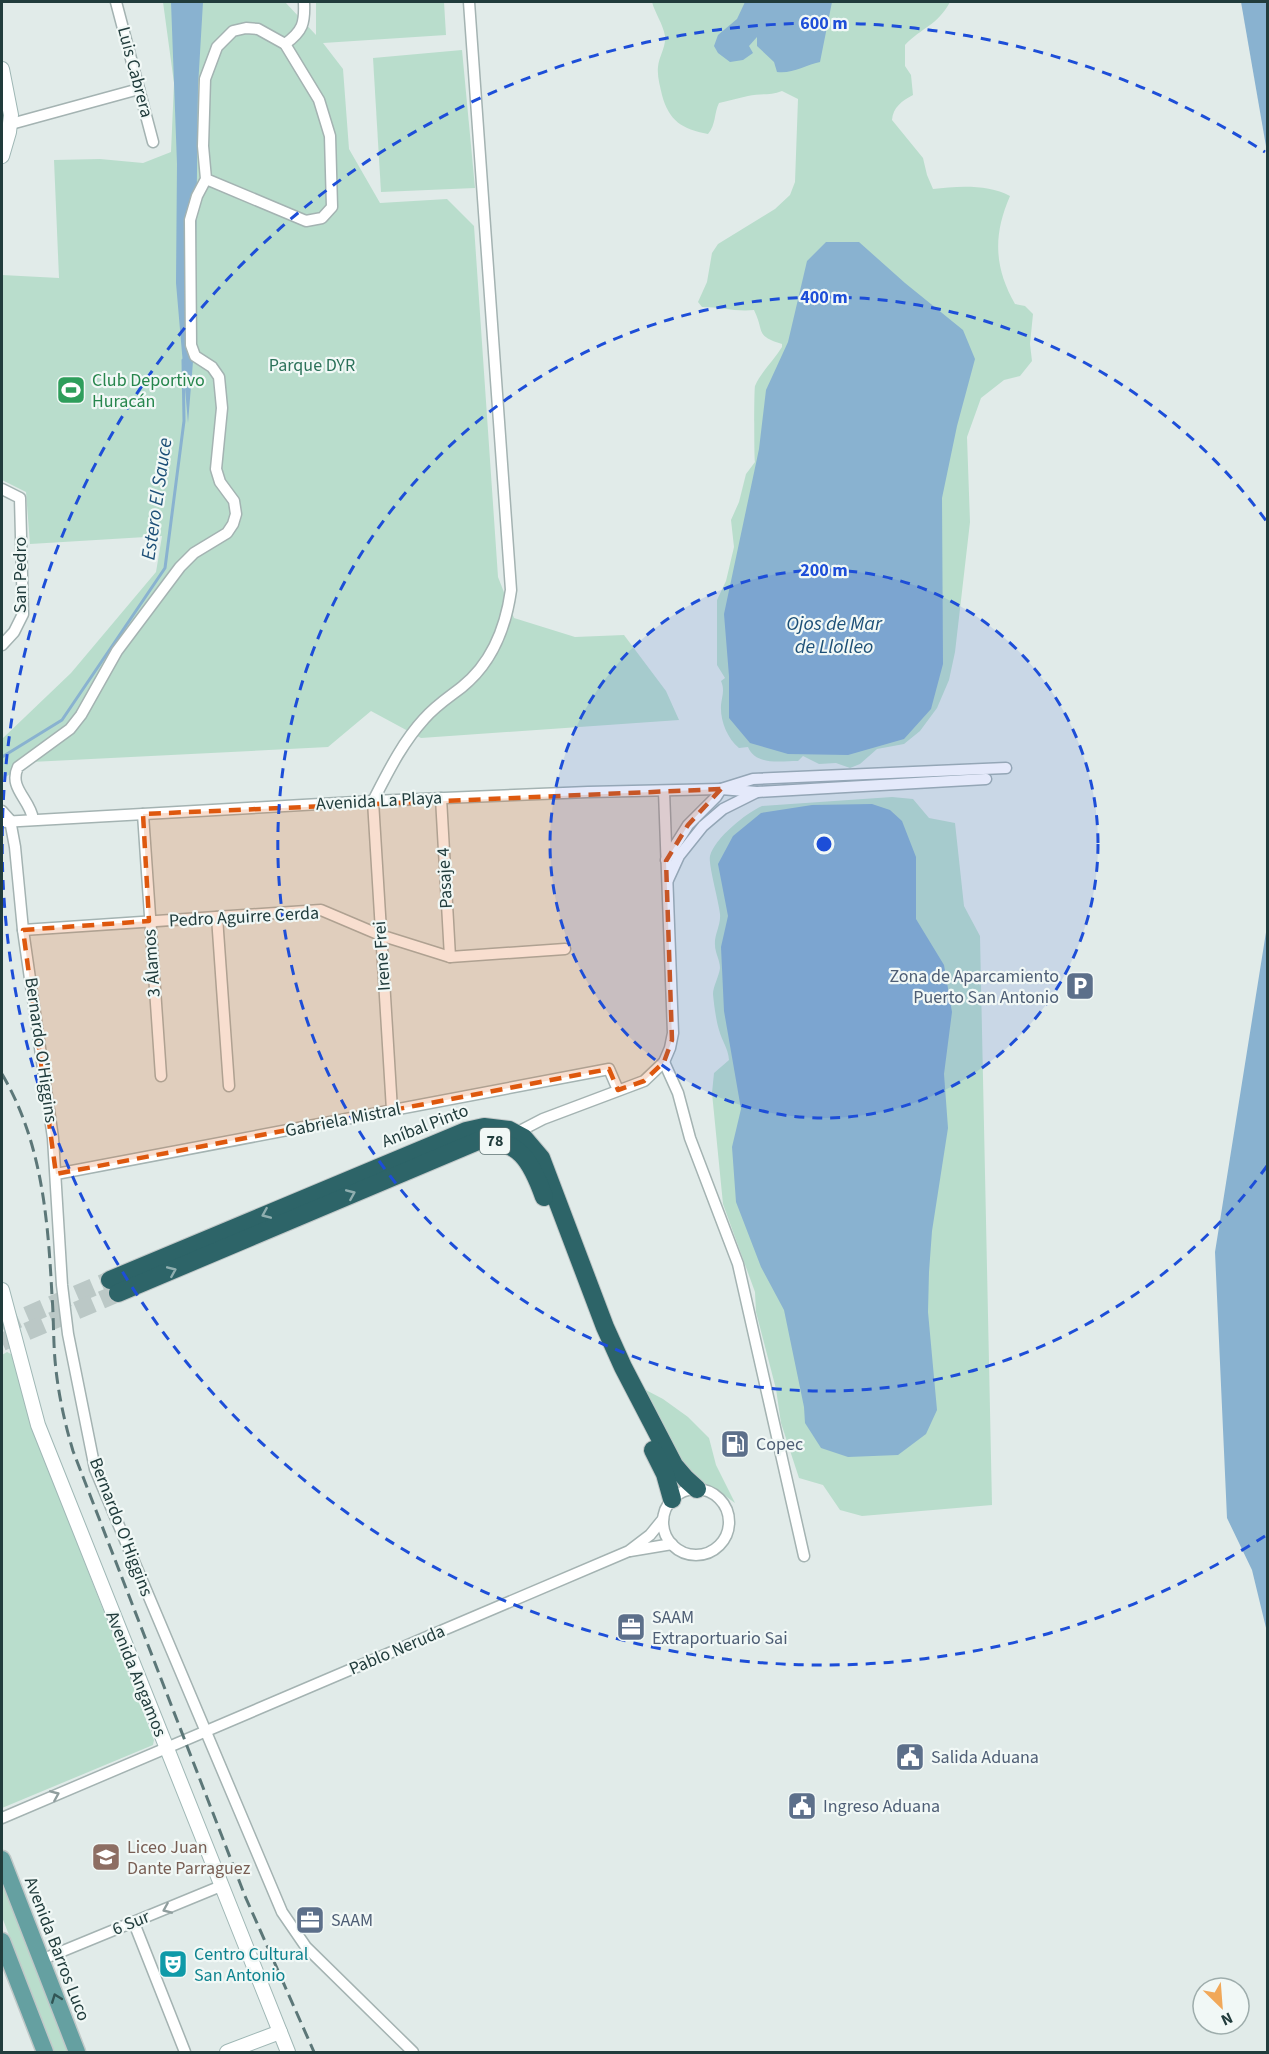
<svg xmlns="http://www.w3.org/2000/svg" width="1269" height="2054" font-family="'Source Sans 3',sans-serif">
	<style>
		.green { fill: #b9ddcc }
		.water { fill: #89b2d0 }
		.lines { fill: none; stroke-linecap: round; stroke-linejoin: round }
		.stream { stroke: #89b2d0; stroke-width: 3 }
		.highway-tunnel { stroke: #bbc8c6; stroke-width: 18; stroke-dasharray: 18 9; stroke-linecap: butt }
		.street-casing { stroke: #a4b3b2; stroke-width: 13 }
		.secondary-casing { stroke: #9fb7b5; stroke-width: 16 }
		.primary-casing { stroke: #c1c8c8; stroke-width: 19 }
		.highway-casing { stroke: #c1c8c8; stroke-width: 20 }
		.street { stroke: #fff; stroke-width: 10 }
		.secondary { stroke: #fff; stroke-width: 14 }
		.primary { stroke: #65a0a1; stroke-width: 16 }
		.highway { stroke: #2d6468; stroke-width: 18 }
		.rail { stroke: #5c7778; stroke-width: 3; stroke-dasharray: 12 6; stroke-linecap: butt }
		.oneway { stroke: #8faeaf }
		.oneway2 { stroke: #909e9e }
		.oneway3 { stroke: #325555 }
		.marked { fill: #de580e; fill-opacity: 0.2; stroke: #de580e; stroke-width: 4.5; stroke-dasharray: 12 8; stroke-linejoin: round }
		.ring { fill: none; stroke: #1d4ed8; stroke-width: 3; stroke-dasharray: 10 8 }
		.labels { text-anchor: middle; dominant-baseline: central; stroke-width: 4.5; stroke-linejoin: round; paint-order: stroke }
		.shield { fill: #f1f8f6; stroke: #5f7474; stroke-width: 1.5 }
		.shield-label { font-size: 16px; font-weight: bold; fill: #213c3c }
		.street-label { font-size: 18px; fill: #213c3c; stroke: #f1f8f6 }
		.park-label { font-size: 18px; fill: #2c725a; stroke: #f1f8f6 }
		.leisure-label { font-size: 18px; fill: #27864d; stroke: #f1f8f6; text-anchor: start }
		.service-label { font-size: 18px; fill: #4e5e75; stroke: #f1f8f6; text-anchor: start }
		.education-label { font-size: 18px; fill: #785e54; stroke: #f1f8f6; text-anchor: start }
		.culture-label { font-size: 18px; fill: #0d838f; stroke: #f1f8f6; text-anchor: start }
		.water-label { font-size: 20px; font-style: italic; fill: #1c4f77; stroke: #f1f8f6 }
		.centre { fill: #1d4ed8; stroke: #f1f8f6; stroke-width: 3 }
		.ring-label { font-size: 18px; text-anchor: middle; font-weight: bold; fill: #1d4ed8; stroke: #f1f8f6; stroke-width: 4.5; stroke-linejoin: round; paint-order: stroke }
	</style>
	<rect width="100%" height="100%" fill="#e1ebe9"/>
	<g class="green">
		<polygon points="163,2 285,2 316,35 316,2 444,2 446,35 323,43 343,69 349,149 380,203 447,199 474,226 498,577 514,618 575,637 624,635 666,691 679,720 421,738 371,711 328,747 31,762 2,779 2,739 71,673 156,572 162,536 30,544 26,492 2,480 2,275 59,278 54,160 100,159 143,163 171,152 174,83"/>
		<path d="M652 2H950C937 26 922 27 905 45V66L911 75 913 95C902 101 893 107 892 120L923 158 927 175 933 189C957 186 988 184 1010 196 993 235 994 267 1015 304L1025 306 1033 314 1030 344 1032 361 1020 376 1004 380 981 398 967 437 970 522 955 652 949 680 937 708 920 731 904 744 877 749 860 764 850 768 836 763 819 764 803 756 798 761C781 761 756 766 748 747L739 748C727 738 720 720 721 705 722 696 725 690 721 681L725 678 717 665V600L726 581 734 547 731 520 739 502 746 474 755 462C754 456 754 390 755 386 761 372 774 360 782 347V344C754 335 765 332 754 310 736 312 720 307 702 307L698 302 707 282 712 253 718 244 775 209 790 195 795 182 798 99 782 91C770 96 759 93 748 96 738 98 729 101 719 103 714 113 716 125 708 134 682 129 669 121 662 95 660 86 657 76 658 67 659 56 666 48 665 36 663 24 655 13 652 2Z"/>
		<polygon points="462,50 475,188 381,192 373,58"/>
		<path d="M892 797 913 799 929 818 955 823 964 906 980 936 992 1505 862 1516 840 1510 823 1485 799 1478 781 1423 776 1389 756 1312 755 1292 723 1204 712 1093 714 1073 729 1060C728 1048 722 1041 719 1030 716 1020 714 1005 713 994 713 987 719 976 720 968 720 960 715 953 715 945 714 935 721 925 720 914 719 902 708 864 710 856 715 838 746 813 762 806Z"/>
		<polygon points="7,1352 13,1355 47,1466 154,1740 153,1745 2,1808 2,1355"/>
		<polygon points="642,1388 663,1399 688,1417 709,1438 716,1465 735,1503 720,1492 701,1484 680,1464"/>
		<polygon points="2,1880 68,2052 54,2052 2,1917"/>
	</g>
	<g class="water">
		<polygon points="171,2 203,2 198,87 195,337 188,423 176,283 177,164"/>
		<path d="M745 2H832L820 62C805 65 793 74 777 72L774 62 757 46V37L749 46 753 53 743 60 730 62 718 53 714 46 718 35 737 19Z"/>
		<polygon points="1241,2 1267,2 1267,152"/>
		<polygon points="826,242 859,242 905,283 963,330 975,359 957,426 942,498 943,664 931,709 904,739 848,755 788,754 750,743 729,718 729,676 724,614 759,449 766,390 788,342 807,261"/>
		<polygon points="872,804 890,810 902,821 916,857 916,919 944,965 952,1012 944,1074 948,1128 932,1231 929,1272 928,1312 937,1410 926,1434 898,1455 848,1457 821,1448 805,1423 804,1407 784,1310 761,1267 736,1202 732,1147 741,1109 724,1011 721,947 728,916 718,864 733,836 761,813 812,805"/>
		<polygon points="1267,926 1268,1632 1267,1632 1252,1570 1227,1518 1215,1252"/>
	</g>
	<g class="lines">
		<polyline class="stream" points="2,757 62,720 165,568 184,421 183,360"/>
		<g class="highway-tunnel">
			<polyline points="2,1326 110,1280"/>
			<polyline points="2,1342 118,1293"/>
		</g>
		<g class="street-casing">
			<g id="street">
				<polyline points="116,2 153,142"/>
				<path d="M285 44C303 31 305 23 304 2"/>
				<polyline points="11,124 139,89"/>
				<polyline points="2,489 20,498 23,614 14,632 2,645"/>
				<polyline points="441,798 450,957"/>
				<polyline points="2,811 10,820"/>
				<polyline points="143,814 161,1076"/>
				<path d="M33 819C30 799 8 788 18 767L70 729 81 715 117 651 180 567 194 553 227 533 233 524 236 514 234 501 220 482 216 469 222 408 219 377 212 367 195 356 191 345 190 220 197 196 206 179 203 146 205 79 217 47 233 31 246 28 258 29 285 44 319 100 330 136 332 207 322 218 306 221 206 179"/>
				<polyline points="10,820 15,847 23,930 53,1138 62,1285 68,1334 95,1469 282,1912 306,1947 413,2052"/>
				<polyline points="2,822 373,801 588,792 721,789 757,792"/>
				<polyline points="666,860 688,825 716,797 721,789 753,779 1006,768"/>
				<polyline points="668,880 679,856 703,826 723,809 757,792 986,779"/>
				<polyline points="217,917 229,1086"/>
				<polyline points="23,930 321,910 380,935 450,957 565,949"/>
				<polyline points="664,1062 678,1093 690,1138 738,1264 804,1556"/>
				<path d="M392 1110 373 801C388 772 402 743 424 719 435 706 449 697 462 687 492 663 506 626 511 590L469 2"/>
				<polyline points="516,1133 543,1119 644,1081 664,1062 670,1048 673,1033 664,791"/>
				<polyline points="56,1174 609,1069 618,1090"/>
				<circle cx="696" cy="1522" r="33"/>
				<polyline points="630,1551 672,1544"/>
				<polyline points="2,1818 629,1551 650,1535 663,1519"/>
				<polyline points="134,1923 185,2052"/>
				<polyline points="41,1960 221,1886"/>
			</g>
		</g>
		<g class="secondary-casing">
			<g id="secondary">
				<polyline points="2,69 11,115 9,132 2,156"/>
				<polyline points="2,1290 38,1425 288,2052"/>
				<polyline points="227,2052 280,2032"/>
			</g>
		</g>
		<g class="primary-casing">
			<g id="primary">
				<polyline points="2,1859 77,2052"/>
				<polyline points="2,1941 45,2052"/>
			</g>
		</g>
		<g class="highway-casing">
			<g id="highway">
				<polyline points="110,1280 466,1131 484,1127 509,1130 524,1138 541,1158 605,1327 623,1367 674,1465 686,1479 697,1489"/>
				<path d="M118 1293 478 1141C519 1137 532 1163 544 1197"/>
				<polyline points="653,1450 665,1474 672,1499"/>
			</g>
		</g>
		<use href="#street" class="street"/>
		<use href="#secondary" class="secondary"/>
		<use href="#primary" class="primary"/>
		<use href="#highway" class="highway"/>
		<path class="rail" d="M2 1074C42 1142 48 1219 52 1296 54 1321 53 1345 56 1370 59 1397 65 1424 73 1451L245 1896 314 2052"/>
	</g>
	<defs><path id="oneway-chevron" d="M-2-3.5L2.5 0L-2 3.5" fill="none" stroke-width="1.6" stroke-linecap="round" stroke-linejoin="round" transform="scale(1.5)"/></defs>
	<g class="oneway">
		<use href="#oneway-chevron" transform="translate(351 1194) rotate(-23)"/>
		<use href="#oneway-chevron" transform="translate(266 1214) rotate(157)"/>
		<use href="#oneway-chevron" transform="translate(172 1271) rotate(-23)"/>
	</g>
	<g class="oneway2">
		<use href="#oneway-chevron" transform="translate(55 1795) rotate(-23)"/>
		<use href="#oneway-chevron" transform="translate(167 1909) rotate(157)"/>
	</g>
	<use class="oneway3" href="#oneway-chevron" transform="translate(56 1998) rotate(-111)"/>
	<path class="marked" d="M721 789 688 825 666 861 672 1040 664 1062 644 1081 618 1090 609 1069 56 1174 23 930 149 921 143 814Z"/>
	<circle cx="824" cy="844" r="274" fill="#1d4ed8" fill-opacity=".12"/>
	<g class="ring">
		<circle cx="824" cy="844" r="274"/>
		<path d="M1267 1166A547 547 0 1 1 1267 522"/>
		<path d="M1265 1536A821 821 0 1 1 1265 152"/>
	</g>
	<defs>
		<g id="stadium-square" transform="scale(1.5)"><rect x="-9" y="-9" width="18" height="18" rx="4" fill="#2e9e5b" stroke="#f1f8f6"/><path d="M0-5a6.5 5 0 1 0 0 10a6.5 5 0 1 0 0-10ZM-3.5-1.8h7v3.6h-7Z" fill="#fff"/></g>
		<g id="parking-square" transform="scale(1.5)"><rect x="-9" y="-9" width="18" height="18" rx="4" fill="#5c6f8a" stroke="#f1f8f6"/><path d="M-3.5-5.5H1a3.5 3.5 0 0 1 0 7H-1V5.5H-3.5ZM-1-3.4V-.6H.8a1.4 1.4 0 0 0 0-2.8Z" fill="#fff"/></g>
		<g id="fuel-square" transform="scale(1.5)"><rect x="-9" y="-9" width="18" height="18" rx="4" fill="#5c6f8a" stroke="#f1f8f6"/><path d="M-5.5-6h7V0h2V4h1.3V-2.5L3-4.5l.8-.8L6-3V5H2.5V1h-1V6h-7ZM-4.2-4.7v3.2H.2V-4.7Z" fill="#fff"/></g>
		<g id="office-square" transform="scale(1.5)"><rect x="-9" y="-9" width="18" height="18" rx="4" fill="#5c6f8a" stroke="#f1f8f6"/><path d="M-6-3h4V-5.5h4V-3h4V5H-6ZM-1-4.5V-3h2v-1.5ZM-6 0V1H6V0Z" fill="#fff"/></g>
		<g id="civic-square" transform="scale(1.5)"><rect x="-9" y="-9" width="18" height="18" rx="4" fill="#5c6f8a" stroke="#f1f8f6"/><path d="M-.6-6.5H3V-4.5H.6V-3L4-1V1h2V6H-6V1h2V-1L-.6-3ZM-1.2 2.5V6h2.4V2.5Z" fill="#fff"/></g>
		<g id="school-square" transform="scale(1.5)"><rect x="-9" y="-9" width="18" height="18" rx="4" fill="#8d6e63" stroke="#f1f8f6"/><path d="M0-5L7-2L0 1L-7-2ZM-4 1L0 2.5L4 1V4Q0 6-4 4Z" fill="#fff"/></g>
		<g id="theatre-square" transform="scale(1.5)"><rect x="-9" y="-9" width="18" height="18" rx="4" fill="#0f9aa8" stroke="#f1f8f6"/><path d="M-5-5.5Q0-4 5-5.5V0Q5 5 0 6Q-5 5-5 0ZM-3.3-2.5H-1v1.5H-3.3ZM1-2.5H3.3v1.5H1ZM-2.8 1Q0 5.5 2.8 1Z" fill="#fff"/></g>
	</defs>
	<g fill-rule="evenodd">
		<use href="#stadium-square" x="71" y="390"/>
		<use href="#parking-square" x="1080" y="986"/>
		<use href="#fuel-square" x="735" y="1444"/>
		<use href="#office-square" x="631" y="1627"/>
		<use href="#civic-square" x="910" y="1757"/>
		<use href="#civic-square" x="802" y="1806"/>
		<use href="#school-square" x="106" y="1857"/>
		<use href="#office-square" x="310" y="1920"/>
		<use href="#theatre-square" x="173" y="1964"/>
	</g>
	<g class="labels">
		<rect class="shield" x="480" y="1128" width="30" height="26" rx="4.5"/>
		<g class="shield-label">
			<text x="495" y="1141">78</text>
		</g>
		<g class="street-label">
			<text transform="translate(135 72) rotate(75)">Luis Cabrera</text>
			<text transform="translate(20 575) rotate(-90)">San Pedro</text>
			<text transform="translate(379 801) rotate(-3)">Avenida La Playa</text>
			<text transform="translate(445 878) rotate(-93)">Pasaje 4</text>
			<text transform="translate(244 917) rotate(-3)">Pedro Aguirre Cerda</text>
			<text transform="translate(382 956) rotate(-94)">Irene Frei</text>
			<text transform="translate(152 963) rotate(-94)">3 Álamos</text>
			<text transform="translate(41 1050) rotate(82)">Bernardo O'Higgins</text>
			<text transform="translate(343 1120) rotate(-11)">Gabriela Mistral</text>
			<text transform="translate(425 1126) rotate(-21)">Aníbal Pinto</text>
			<text transform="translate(121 1527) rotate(69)">Bernardo O'Higgins</text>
			<text transform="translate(397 1650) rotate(-23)">Pablo Neruda</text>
			<text transform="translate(136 1674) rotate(68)">Avenida Angamos</text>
			<text transform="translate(131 1923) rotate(-22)">6 Sur</text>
			<text transform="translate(57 1949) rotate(69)">Avenida Barros Luco</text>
		</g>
		<g class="park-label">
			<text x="312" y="365">Parque DYR</text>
		</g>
		<g class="leisure-label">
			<text x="92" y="380">Club Deportivo<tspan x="92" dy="21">Huracán</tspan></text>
		</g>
		<g class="service-label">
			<text x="1059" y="976" text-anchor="end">Zona de Aparcamiento<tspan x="1059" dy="21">Puerto San Antonio</tspan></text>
			<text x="756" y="1444">Copec</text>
			<text x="652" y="1617">SAAM<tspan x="652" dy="21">Extraportuario Sai</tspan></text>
			<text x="931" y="1757">Salida Aduana</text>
			<text x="823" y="1806">Ingreso Aduana</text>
			<text x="331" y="1920">SAAM</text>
		</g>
		<g class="education-label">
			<text x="127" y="1847">Liceo Juan<tspan x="127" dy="21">Dante Parraguez</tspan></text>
		</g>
		<g class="culture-label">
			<text x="194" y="1954">Centro Cultural<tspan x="194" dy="21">San Antonio</tspan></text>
		</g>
		<g class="water-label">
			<text transform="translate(157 499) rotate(-82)">Estero El Sauce</text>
			<text x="834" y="624">Ojos de Mar<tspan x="834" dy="23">de Llolleo</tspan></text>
		</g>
	</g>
	<circle cx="824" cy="844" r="9" class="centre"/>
	<g class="ring-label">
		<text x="824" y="29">600 m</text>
		<text x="824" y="303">400 m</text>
		<text x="824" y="576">200 m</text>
	</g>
	<rect width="1269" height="2054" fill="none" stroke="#213c3c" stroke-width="6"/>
	<g transform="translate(1221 2006) rotate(155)"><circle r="28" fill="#f1f8f6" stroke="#9eadac" stroke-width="1.5"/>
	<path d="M0-4.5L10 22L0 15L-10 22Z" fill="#f1a859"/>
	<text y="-9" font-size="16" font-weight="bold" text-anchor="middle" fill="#213c3c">N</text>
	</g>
</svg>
